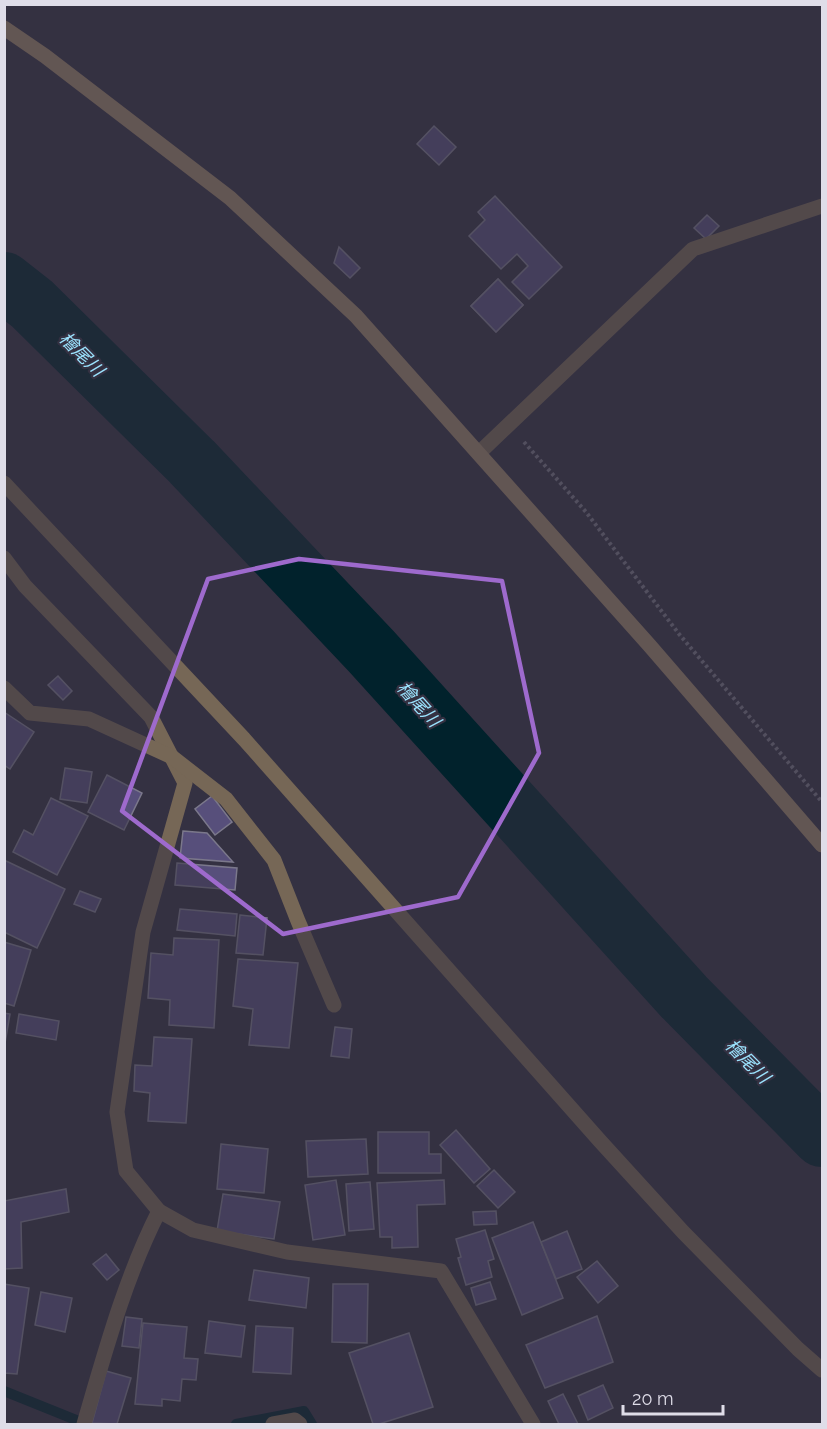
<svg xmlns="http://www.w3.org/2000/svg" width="827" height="1429" font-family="Raleway,'Noto Sans JP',sans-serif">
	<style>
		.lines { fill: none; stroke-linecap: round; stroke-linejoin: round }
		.stream { stroke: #01222c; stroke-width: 10 }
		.river { stroke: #01222c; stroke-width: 60 }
		.building { fill: #574f7b; stroke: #7b788b; stroke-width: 1.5 }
		.path { stroke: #757381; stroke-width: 4; stroke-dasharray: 3 3; stroke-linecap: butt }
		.lane { stroke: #766756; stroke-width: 15 }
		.street { stroke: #766756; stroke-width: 15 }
		.secondary { stroke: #9a8368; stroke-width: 15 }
		.marked { fill: none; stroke: #9e6acd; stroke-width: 4.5; stroke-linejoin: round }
		.labels { text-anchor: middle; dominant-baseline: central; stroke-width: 4.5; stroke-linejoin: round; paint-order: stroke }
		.water-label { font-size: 18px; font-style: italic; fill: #9be3fe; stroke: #343142 }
	</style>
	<rect width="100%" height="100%" fill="#343142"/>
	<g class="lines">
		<g class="stream">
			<polyline points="4,1391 86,1424"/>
			<polyline points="236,1424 304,1411 312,1424"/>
		</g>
		<polyline class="river" points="4,282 32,304 192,462 371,651 684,997 822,1137"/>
	</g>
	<g class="building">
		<polygon points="434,126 456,147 439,165 417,144"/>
		<polygon points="495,196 562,267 529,299 512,282 528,266 517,254 501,269 469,236 485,220 478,212"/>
		<polygon points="707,215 719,226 706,239 694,228"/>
		<polygon points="339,247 360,268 350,278 334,263"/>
		<polygon points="498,279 523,305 496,332 471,306"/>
		<polygon points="498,279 523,305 496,332 471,306"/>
		<polygon points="58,676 72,691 63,700 48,685"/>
		<polygon points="4,712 34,732 10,769 4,765"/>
		<polygon points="65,768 92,772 87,803 60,799"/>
		<polygon points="107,775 142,793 124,830 88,812"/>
		<polygon points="212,796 232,822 215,835 195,809"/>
		<polygon points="51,798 88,816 57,875 13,852 24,830 33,835"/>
		<polygon points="183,831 207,833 233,862 180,858"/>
		<polygon points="4,860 65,889 37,948 4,932"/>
		<polygon points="177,863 237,868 235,890 175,885"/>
		<polygon points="80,891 101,899 95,912 74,904"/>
		<polygon points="180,909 237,914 235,936 177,930"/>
		<polygon points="240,915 267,918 263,955 236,953"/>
		<polygon points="174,938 219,940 214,1028 169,1025 170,1000 148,998 151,953 173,955"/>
		<polygon points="4,942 31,950 14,1006 4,1003"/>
		<polygon points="238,959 298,963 289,1048 249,1045 253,1009 233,1006"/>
		<polygon points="4,1013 10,1014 4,1049"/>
		<polygon points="19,1014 59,1021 56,1040 16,1033"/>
		<polygon points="335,1027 352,1029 349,1058 331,1056"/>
		<polygon points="154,1037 192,1039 186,1123 148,1121 150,1093 134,1091 135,1065 152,1066"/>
		<polygon points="456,1130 490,1169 474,1183 440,1145"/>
		<polygon points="378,1132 429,1132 429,1154 441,1154 441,1173 378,1173"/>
		<polygon points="366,1139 368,1174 308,1177 306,1141"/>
		<polygon points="221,1144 268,1149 264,1193 217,1189"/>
		<polygon points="494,1170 515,1192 498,1208 477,1186"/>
		<polygon points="336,1180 345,1235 313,1240 305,1185"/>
		<polygon points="444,1180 445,1204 417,1205 418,1247 392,1248 392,1237 380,1237 377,1183"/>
		<polygon points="370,1182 374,1229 349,1231 346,1184"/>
		<polygon points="66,1189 69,1212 21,1222 22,1268 4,1269 4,1201"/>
		<polygon points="223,1194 280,1202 274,1239 217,1231"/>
		<polygon points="496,1211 497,1224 474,1225 473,1212"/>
		<polygon points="533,1222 563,1298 522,1315 492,1238"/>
		<polygon points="485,1230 494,1259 488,1261 492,1277 466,1285 458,1258 461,1257 456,1239"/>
		<polygon points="567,1231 582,1269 556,1279 541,1242"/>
		<polygon points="106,1254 119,1270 107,1280 93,1264"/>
		<polygon points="597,1261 618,1286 598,1303 577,1277"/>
		<polygon points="254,1270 309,1278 306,1308 249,1300"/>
		<polygon points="490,1282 496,1299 476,1305 471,1288"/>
		<polygon points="4,1284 29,1288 17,1374 4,1373"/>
		<polygon points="333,1284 368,1284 367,1343 332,1342"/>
		<polygon points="41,1292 72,1298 65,1332 35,1325"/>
		<polygon points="597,1316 613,1362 545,1388 526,1345"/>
		<polygon points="126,1317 142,1319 139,1348 122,1346"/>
		<polygon points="209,1321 245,1326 241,1357 205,1353"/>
		<polygon points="143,1323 187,1327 184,1358 198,1359 196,1380 182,1379 180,1401 162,1399 162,1406 135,1404"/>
		<polygon points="256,1326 293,1328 291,1374 253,1372"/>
		<polygon points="409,1333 433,1407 379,1424 373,1424 349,1353"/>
		<polygon points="106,1371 131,1378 117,1424 92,1423"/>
		<polygon points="603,1385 613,1408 588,1420 578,1396"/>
		<polygon points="563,1394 578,1424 559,1424 548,1401"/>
	</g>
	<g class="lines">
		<polyline class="path" points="524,442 586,512 679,634 822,802"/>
		<g class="lane">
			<polyline points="479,453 693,249 822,206"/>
			<path d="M84 1424C105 1352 125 1278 159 1211"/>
			<polyline points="273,1424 295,1420 300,1424"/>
		</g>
		<g class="street">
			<polyline points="4,483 244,739 600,1141 683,1232 798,1349 822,1370"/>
			<polyline points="4,558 25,586 151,717 185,783 143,932 117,1112 126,1171 159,1211 193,1230 287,1252 441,1271 533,1424"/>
			<polyline points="4,688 30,713 89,719 172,757 226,799 274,860 298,921 334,1005"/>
		</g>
		<polyline class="secondary" points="4,28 45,56 230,198 356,316 650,646 822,845"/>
	</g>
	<path d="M0 0H827V1429H0ZM299 559 502 581 539 753 458 897 283 934 122 811 208 579Z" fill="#343142" fill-opacity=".55" fill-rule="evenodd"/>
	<path class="marked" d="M299 559 502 581 539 753 458 897 283 934 122 811 208 579Z"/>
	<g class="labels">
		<g class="water-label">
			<text transform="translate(82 354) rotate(45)">檜尾川</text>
			<text transform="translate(419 704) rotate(48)">檜尾川</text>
			<text transform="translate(748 1061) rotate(45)">檜尾川</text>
		</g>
	</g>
	<rect width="827" height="1429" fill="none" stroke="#dfdde8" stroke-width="12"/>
	<path d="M623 1405v9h100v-9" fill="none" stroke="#dfdde8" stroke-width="3"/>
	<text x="632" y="1405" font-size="18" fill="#dfdde8" stroke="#343142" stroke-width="4.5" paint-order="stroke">20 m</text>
</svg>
